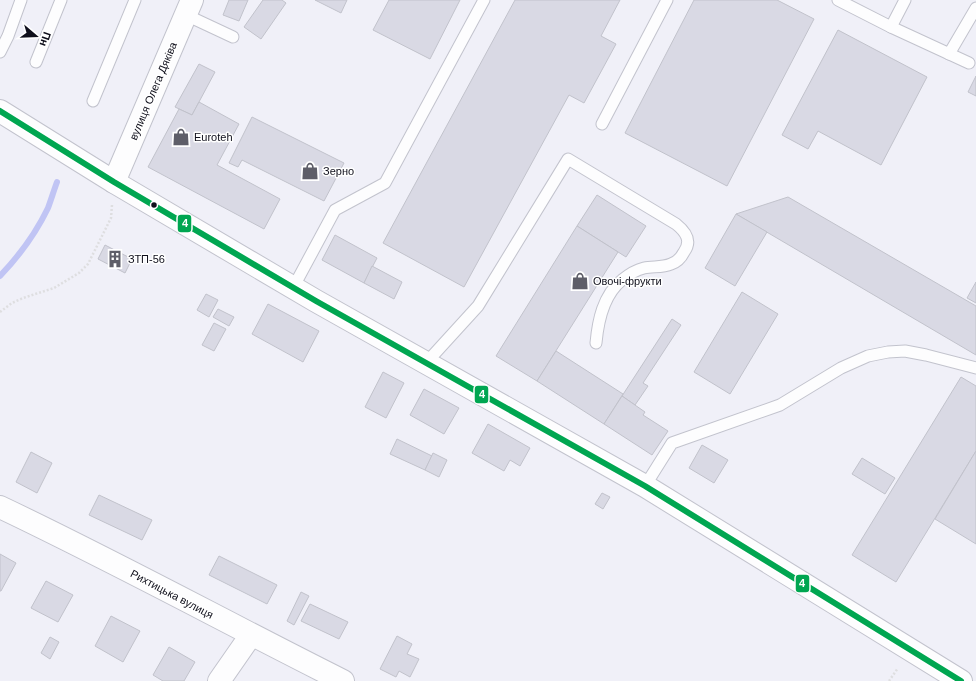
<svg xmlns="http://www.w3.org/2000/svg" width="976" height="681" font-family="Helvetica,sans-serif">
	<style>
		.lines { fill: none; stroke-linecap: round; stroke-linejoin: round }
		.stream { stroke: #c0c4f4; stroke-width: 6 }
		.building { fill: #d9d9e4; stroke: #c1c2cb }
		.lane-casing { stroke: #c2c3cd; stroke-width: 13 }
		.street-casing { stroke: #c2c3cd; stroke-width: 24 }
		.path { stroke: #dedee0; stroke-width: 2.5; stroke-dasharray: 2 2; stroke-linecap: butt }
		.lane { stroke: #fdfdfe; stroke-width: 11 }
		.street { stroke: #fdfdfe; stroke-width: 22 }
		.bus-1-casing { stroke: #fff; stroke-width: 9 }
		.bus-1 { stroke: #00a651; stroke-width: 6 }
		.bus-dot { fill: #0f0f1b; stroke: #fff; stroke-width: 1.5 }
		.labels { text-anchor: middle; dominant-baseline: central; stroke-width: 3; stroke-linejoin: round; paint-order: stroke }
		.street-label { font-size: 11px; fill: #0f0f1b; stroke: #fff }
		.poi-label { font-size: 11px; fill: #0f0f1b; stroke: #fff; text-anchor: start }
		.line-badge { stroke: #fff; stroke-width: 1.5 }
		.badge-label { font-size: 11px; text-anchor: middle; font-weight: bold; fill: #fff }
	</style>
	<rect width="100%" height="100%" fill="#f0f0f8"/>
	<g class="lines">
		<path class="stream" d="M0 276C19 256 36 233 48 208 51 200 54 190 57 182"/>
	</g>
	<g class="building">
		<polygon points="229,0 248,0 239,21 223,15"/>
		<polygon points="263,0 282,0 286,3 261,39 244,27"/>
		<polygon points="315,0 347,0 341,13"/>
		<polygon points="389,0 460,0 430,59 373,30"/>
		<polygon points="515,0 620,0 601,36 616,44 584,103 569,95 464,287 383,243"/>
		<polygon points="694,0 777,0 814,19 727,186 625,133"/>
		<polygon points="838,30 927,77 881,165 818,131 808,149 782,135"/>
		<polygon points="199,64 215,72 192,115 175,107"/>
		<polygon points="976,76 976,96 968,92"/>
		<polygon points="199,102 239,124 217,165 280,199 264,229 148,167 179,109 192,115"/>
		<polygon points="252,117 344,163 324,201 242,160 238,167 229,163"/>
		<polygon points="597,195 646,226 626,257 577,226"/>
		<polygon points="788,197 976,306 976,355 736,214"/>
		<polygon points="736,214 767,232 735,286 705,268"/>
		<polygon points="577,226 618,252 537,381 496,356"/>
		<polygon points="335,235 377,258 364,283 322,260"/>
		<polygon points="105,245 132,259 125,273 98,259"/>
		<polygon points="372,266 402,282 394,299 364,283"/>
		<polygon points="976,282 976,303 967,298"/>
		<polygon points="742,292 778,314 730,394 694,372"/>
		<polygon points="206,294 218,300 209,317 197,310"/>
		<polygon points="268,304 319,331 303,362 252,334"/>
		<polygon points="218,309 234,317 229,326 213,317"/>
		<polygon points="672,319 681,325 643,383 648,386 635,405 622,396"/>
		<polygon points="214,323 226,329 214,351 202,345"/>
		<polygon points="556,351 623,394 604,424 537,381"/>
		<polygon points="383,372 404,383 386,418 365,407"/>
		<polygon points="961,377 976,386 976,451 896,582 852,555"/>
		<polygon points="424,389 459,408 444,434 410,415"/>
		<polygon points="622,396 645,412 643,415 668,431 652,455 604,424"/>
		<polygon points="488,424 530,448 520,466 510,460 504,471 472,453"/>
		<polygon points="397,439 432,456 425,470 390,454"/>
		<polygon points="702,445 728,460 714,483 689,468"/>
		<polygon points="976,451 976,544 935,519"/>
		<polygon points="31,452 52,463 37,493 16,482"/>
		<polygon points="433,453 447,460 439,477 425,470"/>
		<polygon points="862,458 895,478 885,494 852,474"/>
		<polygon points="602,493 610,497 603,509 595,504"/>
		<polygon points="99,495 152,520 142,540 89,515"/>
		<polygon points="0,554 16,563 1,591 0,591"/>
		<polygon points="219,556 277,585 267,604 209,575"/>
		<polygon points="46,581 73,595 58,622 31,608"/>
		<polygon points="301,592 309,596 294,625 287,621"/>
		<polygon points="310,604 348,622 339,639 301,621"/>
		<polygon points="111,616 140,631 123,662 95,646"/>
		<polygon points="397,636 412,644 407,654 419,659 410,677 399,671 396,677 380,669"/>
		<polygon points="50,637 59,642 50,659 41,653"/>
		<polygon points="169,647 195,662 184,681 163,681 153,675"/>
	</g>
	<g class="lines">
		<g class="lane-casing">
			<g id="lane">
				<polyline points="838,0 891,27 969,63"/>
				<polyline points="186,15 233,37"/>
				<polyline points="891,27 905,0"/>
				<polyline points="0,52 8,36 21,0"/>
				<polyline points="949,54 976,8"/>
				<polyline points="36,62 61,0"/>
				<polyline points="93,101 135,0"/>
				<polyline points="602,124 667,0"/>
				<polyline points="293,288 335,210 385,183 484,0"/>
				<path d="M426 363 478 306 568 159 676 224C686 232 692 241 684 252 681 258 677 262 671 264 662 268 653 266 644 268 636 270 628 275 622 280 603 295 598 321 596 343"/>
				<polyline points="645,486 672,443 780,405 841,368 868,356 888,352 905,351 926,355 976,368"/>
			</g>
		</g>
		<g class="street-casing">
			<g id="street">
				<polyline points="0,111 114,182 316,301 645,486 961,681"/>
				<polyline points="114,182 192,0"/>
				<path d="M0 507C116 562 229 624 343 681"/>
				<polyline points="219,681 251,635"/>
			</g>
		</g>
		<g class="path">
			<polyline points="0,312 12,303 23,298 54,288 79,273 88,264 111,218 112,205"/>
			<polyline points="889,681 898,668"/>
		</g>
		<use href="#lane" class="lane"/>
		<use href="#street" class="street"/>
		<g class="bus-1-casing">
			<polyline id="bus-1" points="0,111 114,182 316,301 645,486 961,681"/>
		</g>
		<use href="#bus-1" class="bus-1"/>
	</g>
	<defs>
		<g id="shop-bare" transform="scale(1.38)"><path d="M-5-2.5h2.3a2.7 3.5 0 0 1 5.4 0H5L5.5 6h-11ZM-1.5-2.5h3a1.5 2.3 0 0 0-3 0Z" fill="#5e5e68" stroke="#fff" stroke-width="2.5" paint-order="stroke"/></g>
		<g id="building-bare" transform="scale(1.38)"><path d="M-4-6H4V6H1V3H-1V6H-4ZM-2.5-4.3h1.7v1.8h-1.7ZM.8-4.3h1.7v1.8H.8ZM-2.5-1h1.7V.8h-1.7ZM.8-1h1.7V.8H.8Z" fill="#5e5e68" stroke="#fff" stroke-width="2.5" paint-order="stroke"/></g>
	</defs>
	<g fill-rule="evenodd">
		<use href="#shop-bare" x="181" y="137"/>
		<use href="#shop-bare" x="310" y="171"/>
		<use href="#building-bare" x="115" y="259"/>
		<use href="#shop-bare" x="580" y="281"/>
	</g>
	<circle class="bus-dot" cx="154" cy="205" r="3.5"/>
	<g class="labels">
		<g class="street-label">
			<text transform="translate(153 91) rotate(-67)">вулиця Олега Дяківа</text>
			<text transform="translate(172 594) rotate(28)">Рихтицька вулиця</text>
		</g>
		<g class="poi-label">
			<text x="194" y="137">Euroteh</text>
			<text x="323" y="171">Зерно</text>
			<text x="128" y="259">ЗТП-56</text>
			<text x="593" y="281">Овочі-фрукти</text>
		</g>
	</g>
	<g class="line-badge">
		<rect x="177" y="214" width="15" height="19" rx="4" fill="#00a651"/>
		<rect x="474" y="385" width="15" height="19" rx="4" fill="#00a651"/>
		<rect x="795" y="574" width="15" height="19" rx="4" fill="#00a651"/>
	</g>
	<g class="badge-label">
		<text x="185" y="227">4</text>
		<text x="482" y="398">4</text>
		<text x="802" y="587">4</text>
	</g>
	<g transform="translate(36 36) rotate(109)" stroke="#ffffff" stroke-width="3" paint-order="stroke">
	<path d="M0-3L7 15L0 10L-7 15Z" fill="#0f0f1b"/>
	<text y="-6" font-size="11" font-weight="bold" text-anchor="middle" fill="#0f0f1b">Пн</text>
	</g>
</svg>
